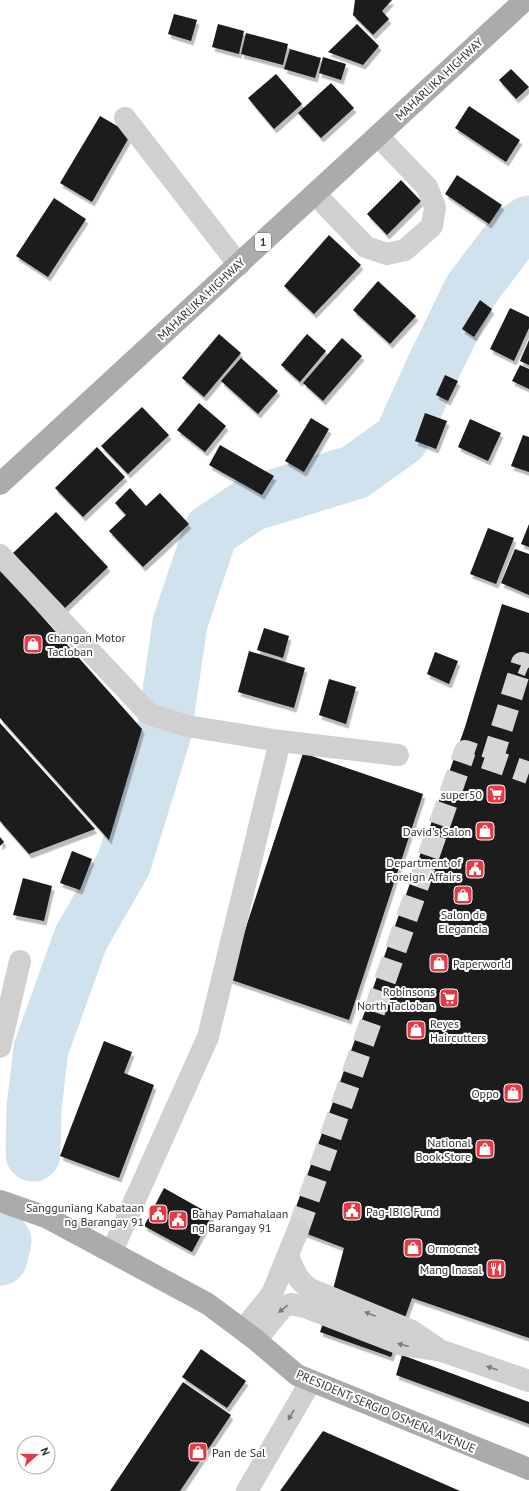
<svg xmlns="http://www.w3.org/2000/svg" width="529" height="1491" font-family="'PT Sans',sans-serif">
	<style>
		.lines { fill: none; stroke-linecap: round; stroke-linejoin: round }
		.river { stroke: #cfe2ee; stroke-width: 55 }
		.building { fill: #1a1a1a; filter: url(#shadow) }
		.minor-tunnel { stroke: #d6d6d6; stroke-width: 22; stroke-dasharray: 22 11; stroke-linecap: butt }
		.minor { stroke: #d0d0d0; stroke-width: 22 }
		.major { stroke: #ababab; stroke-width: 22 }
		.oneway { fill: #7a7a7a }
		.labels { text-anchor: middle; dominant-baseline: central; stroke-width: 4; stroke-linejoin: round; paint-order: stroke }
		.shield { fill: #fff; stroke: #707070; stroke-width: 1 }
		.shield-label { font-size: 11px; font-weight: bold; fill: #333 }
		.street-label { font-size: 12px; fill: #333; stroke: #fff }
		.poi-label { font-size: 12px; fill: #333; stroke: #fff; text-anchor: end }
	</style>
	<defs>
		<filter id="shadow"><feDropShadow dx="2.5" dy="4.5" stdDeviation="0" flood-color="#0004"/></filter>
	</defs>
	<rect width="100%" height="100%" fill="#fff"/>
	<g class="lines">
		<g class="river">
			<polyline points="33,1154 34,1108 41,1049 81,938 124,863 164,733 180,623 211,531 251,504 355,472 401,439 433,368 471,290 515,232 529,223"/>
			<polyline points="0,1258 4,1241"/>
		</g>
	</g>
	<g class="building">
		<polygon points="355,0 392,0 382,11 389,19 373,35 353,15"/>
		<polygon points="174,14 197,20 191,41 168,34"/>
		<polygon points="218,24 244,31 239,54 212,47"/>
		<polygon points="357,24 379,46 363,65 328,52"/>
		<polygon points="246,33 288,44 283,65 241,54"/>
		<polygon points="290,49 321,58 315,78 284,69"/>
		<polygon points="323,57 346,64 341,80 319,73"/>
		<polygon points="511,69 529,87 516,99 499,80"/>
		<polygon points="276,74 302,104 274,129 248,98"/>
		<polygon points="331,83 354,108 321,138 298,113"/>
		<polygon points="469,106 520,140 506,162 455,128"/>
		<polygon points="100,116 131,134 92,202 60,183"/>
		<polygon points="457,175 502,205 489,224 445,194"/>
		<polygon points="401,180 421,201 387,235 367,214"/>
		<polygon points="54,198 86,219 48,277 16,256"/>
		<polygon points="329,235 361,265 314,314 284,286"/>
		<polygon points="378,281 416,316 390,344 353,310"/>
		<polygon points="480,300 492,309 474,337 462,329"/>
		<polygon points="510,308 529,317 529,328 514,361 490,349"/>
		<polygon points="219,334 241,353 204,397 182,378"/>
		<polygon points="307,334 326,351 300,382 281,365"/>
		<polygon points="342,338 362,356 323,401 303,383"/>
		<polygon points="529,340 529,365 520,361"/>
		<polygon points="241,358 278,391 258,414 221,381"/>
		<polygon points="520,365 529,369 529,389 512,381"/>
		<polygon points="445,375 458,381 448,401 436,395"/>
		<polygon points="199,403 226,426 205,452 177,430"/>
		<polygon points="142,407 169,435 128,474 101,446"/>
		<polygon points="425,413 447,421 436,449 415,441"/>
		<polygon points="311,418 329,429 304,472 285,461"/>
		<polygon points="470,419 501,433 488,461 458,447"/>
		<polygon points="523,435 529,437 529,472 511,466"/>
		<polygon points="220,445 274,476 262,495 209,465"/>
		<polygon points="97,447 125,477 83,517 55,488"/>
		<polygon points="130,488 146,506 160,493 189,524 143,567 109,531 126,515 115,503"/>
		<polygon points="56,512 108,567 65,608 13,553"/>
		<polygon points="529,524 529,547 521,544"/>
		<polygon points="488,528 514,538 496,584 470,574"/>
		<polygon points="515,549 529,554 529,595 501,583"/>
		<polygon points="0,569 142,729 109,840 0,718"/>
		<polygon points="502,604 529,613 529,1338 412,1298 391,1357 320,1332 328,1308 344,1248 289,1227 465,727"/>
		<polygon points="264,628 289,636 283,658 257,650"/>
		<polygon points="249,651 305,668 294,708 238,692"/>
		<polygon points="435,652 458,661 449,684 427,674"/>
		<polygon points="329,679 356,687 346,724 319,715"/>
		<polygon points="0,723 64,794 95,829 29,854 0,821"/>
		<polygon points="303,753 423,794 349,1020 229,979"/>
		<polygon points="0,837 4,842 0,846"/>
		<polygon points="72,851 92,859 80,890 60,883"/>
		<polygon points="23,878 52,886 44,921 13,915"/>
		<polygon points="104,1041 132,1052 124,1073 154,1085 119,1178 60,1156"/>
		<polygon points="164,1188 212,1215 192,1252 144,1226"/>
		<polygon points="201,1349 246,1381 227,1408 182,1377"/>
		<polygon points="402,1355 529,1402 529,1424 396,1375"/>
		<polygon points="183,1382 231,1415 180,1491 110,1491"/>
		<polygon points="323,1431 460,1491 280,1491"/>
	</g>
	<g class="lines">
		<g class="minor-tunnel">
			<polyline points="492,760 522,663 529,666"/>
			<polyline points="298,1230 465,751 529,773"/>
		</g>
		<g class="minor">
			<polyline points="125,118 239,265"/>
			<polyline points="315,194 366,247 387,254 405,250 432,226 435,207 427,187 378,136"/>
			<polyline points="0,555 149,714 187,726 280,741 398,755"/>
			<polyline points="0,1047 20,961"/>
			<polyline points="112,1251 208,1037 280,741"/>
			<path d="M288 1255C293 1269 297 1280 310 1289L412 1331 437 1348"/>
			<polyline points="243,1330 272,1294 298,1230"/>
			<polyline points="256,1340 282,1308 291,1304 305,1307 403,1345 442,1351 529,1381"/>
			<polyline points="247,1491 311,1381"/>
		</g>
		<g class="major">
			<polyline points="0,484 525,0"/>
			<polyline points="0,1201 46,1217 208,1304 256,1340 297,1375 529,1469"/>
		</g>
	</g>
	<defs><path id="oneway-solid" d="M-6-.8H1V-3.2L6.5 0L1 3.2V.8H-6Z"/></defs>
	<g class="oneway">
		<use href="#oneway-solid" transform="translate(283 1309) rotate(141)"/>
		<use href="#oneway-solid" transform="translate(370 1314) rotate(-158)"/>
		<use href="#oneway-solid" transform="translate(403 1345) rotate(-165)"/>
		<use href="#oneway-solid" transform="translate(492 1368) rotate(-161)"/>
		<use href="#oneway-solid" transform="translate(291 1415) rotate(120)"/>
	</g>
	<defs>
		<g id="shop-square" transform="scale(1)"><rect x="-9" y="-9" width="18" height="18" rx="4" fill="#e63946" stroke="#fff"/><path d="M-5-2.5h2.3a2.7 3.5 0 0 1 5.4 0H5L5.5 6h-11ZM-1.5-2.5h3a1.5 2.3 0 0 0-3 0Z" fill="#fff"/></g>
		<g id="supermarket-square" transform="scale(1)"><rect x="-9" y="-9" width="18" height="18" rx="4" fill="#e63946" stroke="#fff"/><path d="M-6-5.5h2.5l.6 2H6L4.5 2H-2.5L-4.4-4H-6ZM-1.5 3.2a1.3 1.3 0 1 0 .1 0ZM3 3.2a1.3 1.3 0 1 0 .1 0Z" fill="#fff"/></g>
		<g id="civic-square" transform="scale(1)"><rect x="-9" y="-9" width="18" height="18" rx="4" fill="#e63946" stroke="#fff"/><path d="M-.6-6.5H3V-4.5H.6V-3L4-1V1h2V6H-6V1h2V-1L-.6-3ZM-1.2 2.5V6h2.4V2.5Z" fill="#fff"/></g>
		<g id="restaurant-square" transform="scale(1)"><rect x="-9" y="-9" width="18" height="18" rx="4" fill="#e63946" stroke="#fff"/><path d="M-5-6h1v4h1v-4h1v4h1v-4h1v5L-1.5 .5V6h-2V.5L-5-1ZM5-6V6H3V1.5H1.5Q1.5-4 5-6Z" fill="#fff"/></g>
	</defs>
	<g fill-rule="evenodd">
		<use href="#shop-square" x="33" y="644"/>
		<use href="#supermarket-square" x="496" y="794"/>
		<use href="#shop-square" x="485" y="831"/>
		<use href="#civic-square" x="475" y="869"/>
		<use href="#shop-square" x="463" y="895"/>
		<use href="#shop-square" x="439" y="963"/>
		<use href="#supermarket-square" x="449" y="998"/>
		<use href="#shop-square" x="416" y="1030"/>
		<use href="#shop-square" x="513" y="1093"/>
		<use href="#shop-square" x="485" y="1149"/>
		<use href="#civic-square" x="352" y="1211"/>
		<use href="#civic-square" x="158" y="1214"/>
		<use href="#civic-square" x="178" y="1220"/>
		<use href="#shop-square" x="413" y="1248"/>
		<use href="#restaurant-square" x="496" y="1269"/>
		<use href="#shop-square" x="198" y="1452"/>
	</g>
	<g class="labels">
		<rect class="shield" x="255" y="233" width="16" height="18" rx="3"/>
		<g class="shield-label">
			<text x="263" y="242">1</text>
		</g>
		<g class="street-label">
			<text transform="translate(439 79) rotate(-43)">MAHARLIKA HIGHWAY</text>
			<text transform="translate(201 299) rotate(-43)">MAHARLIKA HIGHWAY</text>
			<text transform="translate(386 1411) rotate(23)">PRESIDENT SERGIO OSMEÑA AVENUE</text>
		</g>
		<g class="poi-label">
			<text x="47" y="637" text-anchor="start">Changan Motor<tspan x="47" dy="14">Tacloban</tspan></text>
			<text x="482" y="794">super50</text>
			<text x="471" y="831">David's Salon</text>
			<text x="461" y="862">Department of<tspan x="461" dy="14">Foreign Affairs</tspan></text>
			<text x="463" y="914" text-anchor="middle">Salon de<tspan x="463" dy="14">Elegancia</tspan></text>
			<text x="453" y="963" text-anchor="start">Paperworld</text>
			<text x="435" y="991">Robinsons<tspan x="435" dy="14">North Tacloban</tspan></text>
			<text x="430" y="1023" text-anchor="start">Reyes<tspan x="430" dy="14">Haircutters</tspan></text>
			<text x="499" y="1093">Oppo</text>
			<text x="471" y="1142">National<tspan x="471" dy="14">Book Store</tspan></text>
			<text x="144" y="1207">Sangguniang Kabataan<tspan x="144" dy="14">ng Barangay 91</tspan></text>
			<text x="366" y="1211" text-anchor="start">Pag-IBIG Fund</text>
			<text x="192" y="1213" text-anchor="start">Bahay Pamahalaan<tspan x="192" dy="14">ng Barangay 91</tspan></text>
			<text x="427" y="1248" text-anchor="start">Ormocnet</text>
			<text x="482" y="1269">Mang Inasal</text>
			<text x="212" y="1452" text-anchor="start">Pan de Sal</text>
		</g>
	</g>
	<g transform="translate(36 1455) rotate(69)"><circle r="19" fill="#ffffff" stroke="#adadad"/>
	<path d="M0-3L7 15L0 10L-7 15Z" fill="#e63946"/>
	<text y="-6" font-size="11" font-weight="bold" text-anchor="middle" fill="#333333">N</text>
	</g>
</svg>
